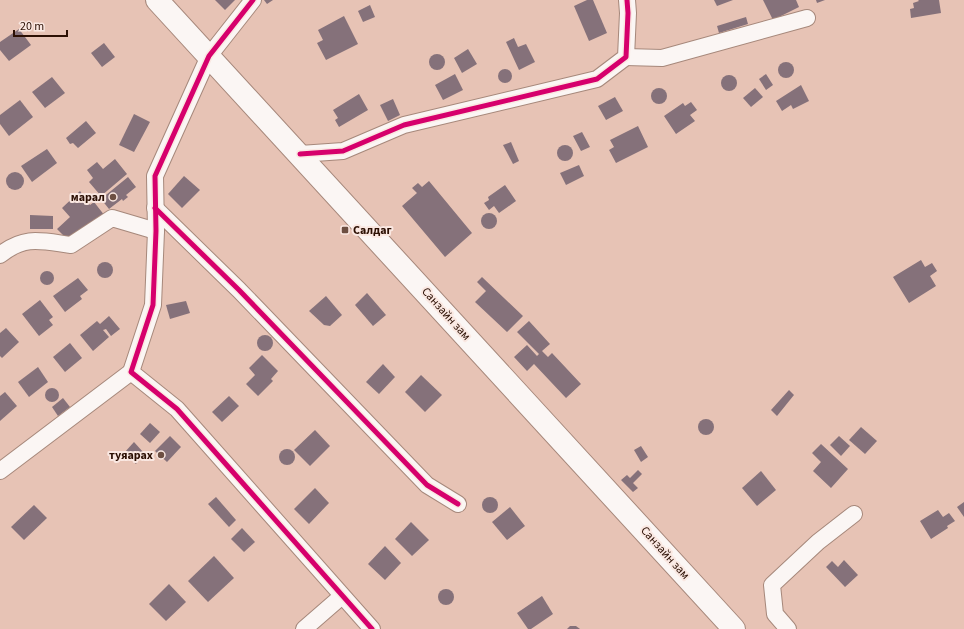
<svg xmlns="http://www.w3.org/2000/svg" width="964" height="629" font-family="'Source Sans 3',sans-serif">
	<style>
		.building { fill: #85717a }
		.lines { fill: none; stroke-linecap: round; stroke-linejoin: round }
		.minor-casing { stroke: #a6887b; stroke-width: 18 }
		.secondary-casing { stroke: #a6887b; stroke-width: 24 }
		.minor { stroke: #fbf6f4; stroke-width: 16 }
		.secondary { stroke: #fbf6f4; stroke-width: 22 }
		.cycleway-casing { stroke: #fae8e2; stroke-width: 8 }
		.cycleway { stroke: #d6006c; stroke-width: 5 }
		.poi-dot { fill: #6d4f42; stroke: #fae8e2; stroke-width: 1.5 }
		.labels { text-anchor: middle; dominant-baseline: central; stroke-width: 4; stroke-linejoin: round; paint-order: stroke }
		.poi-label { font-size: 12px; font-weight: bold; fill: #2c1004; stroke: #fae8e2; text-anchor: end }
		.street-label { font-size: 12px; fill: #2c1004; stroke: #fae8e2 }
	</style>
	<rect width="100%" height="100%" fill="#e7c3b5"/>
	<g class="building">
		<polygon points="215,0 235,0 225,10"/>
		<polygon points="264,0 273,0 267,4"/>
		<polygon points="587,0 593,0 607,33 589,41 574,6"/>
		<polygon points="714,0 733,0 717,6"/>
		<polygon points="763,0 796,0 799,7 773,20"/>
		<polygon points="816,0 825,0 817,3"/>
		<polygon points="918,0 939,0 941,13 911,18 910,9 914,8 913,3 919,1"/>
		<polygon points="370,5 375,17 363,22 358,11"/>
		<polygon points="344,16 358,44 326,60 317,43 323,40 318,30"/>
		<polygon points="746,17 748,24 719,33 717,26"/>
		<polygon points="19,29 31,45 9,61 0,50 0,42"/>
		<polygon points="514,38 518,47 526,44 535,62 519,70 506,42"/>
		<polygon points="104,43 115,57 102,67 91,53"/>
		<polygon points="468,49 477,64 462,73 454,58"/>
		<circle cx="437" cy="62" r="8"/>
		<circle cx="786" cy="70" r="8"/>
		<circle cx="505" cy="76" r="7"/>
		<polygon points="455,74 463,90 443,100 435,85"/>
		<polygon points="766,74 773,85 766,90 759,79"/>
		<circle cx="729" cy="83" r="8"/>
		<polygon points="52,77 65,93 45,108 32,92"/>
		<polygon points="801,85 809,101 793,109 791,105 782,111 776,101"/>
		<polygon points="755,88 763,97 751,107 743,98"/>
		<circle cx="659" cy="96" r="8"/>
		<polygon points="359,94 368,110 339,127 335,120 338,118 333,110"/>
		<polygon points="615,97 623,111 606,120 598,106"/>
		<polygon points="393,99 400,115 388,121 380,105"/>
		<polygon points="20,100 33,117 9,136 0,124 0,115"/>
		<polygon points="691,102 697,110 690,115 695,121 676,134 664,116 683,103 685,106"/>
		<polygon points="134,114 150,122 134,152 119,145"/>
		<polygon points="86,121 96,133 78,148 73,143 70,144 66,138"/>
		<polygon points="638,126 648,147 616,163 609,150 614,147 610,140"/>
		<polygon points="582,132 590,147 581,151 573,136"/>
		<polygon points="511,142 519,161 513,164 503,145"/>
		<circle cx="565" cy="153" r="8"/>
		<polygon points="47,149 57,163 32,182 21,166"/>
		<polygon points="115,159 127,174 101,196 89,182 93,178 87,170 97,162 103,169"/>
		<polygon points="579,165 584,176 566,185 560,173"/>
		<circle cx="15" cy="181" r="9"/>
		<polygon points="184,176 200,190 182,208 168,194"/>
		<polygon points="128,177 136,187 126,195 128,197 123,201 122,199 109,209 101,199"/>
		<polygon points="429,181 472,233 445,257 402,206 417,193 412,188 418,183 422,187"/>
		<polygon points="505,185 516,201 499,213 494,206 489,210 484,203 489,200 488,197"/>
		<polygon points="80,191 90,205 94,202 105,216 71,243 57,229 70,217 62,208"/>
		<circle cx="489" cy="221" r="8"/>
		<polygon points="30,215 53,216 53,229 30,229"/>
		<polygon points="921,260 925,267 932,263 937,271 930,276 936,286 909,303 893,277"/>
		<circle cx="105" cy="270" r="8"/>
		<circle cx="47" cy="278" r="7"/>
		<polygon points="482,277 523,316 507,332 475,302 486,291 477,282"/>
		<polygon points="78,278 88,290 80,296 82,299 65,312 53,296"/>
		<polygon points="367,293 386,315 373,326 355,305"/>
		<polygon points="326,296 342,315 330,326 324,325 309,311"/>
		<polygon points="40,300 53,317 49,320 53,325 39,336 22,314"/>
		<polygon points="186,301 190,313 170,319 166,305"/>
		<polygon points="109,316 120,329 111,336 106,329 103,330 109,337 93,351 80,335 97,321 100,324"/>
		<polygon points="529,321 550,344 542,351 548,357 552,353 581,384 566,398 534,364 527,371 514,357 527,345 537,356 539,354 517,332"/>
		<polygon points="6,328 19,342 2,358 0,356 0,333"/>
		<circle cx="265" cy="343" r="8"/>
		<polygon points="70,343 82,358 65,372 53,357"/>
		<polygon points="262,355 278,371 271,379 273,381 258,396 246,384 255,375 249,368"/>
		<polygon points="383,364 395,377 379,394 366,382"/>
		<polygon points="38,367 48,382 29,397 18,382"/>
		<polygon points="421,375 442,395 425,412 405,392"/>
		<circle cx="52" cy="395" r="7"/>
		<polygon points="789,390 794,395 777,416 771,410"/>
		<polygon points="5,392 17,406 0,421 0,396"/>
		<polygon points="229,396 239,406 222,422 212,412"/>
		<polygon points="63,398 70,407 58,416 52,407"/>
		<circle cx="706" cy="427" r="8"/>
		<polygon points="150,423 160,432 150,443 140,434"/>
		<polygon points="861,427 877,441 865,454 849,440"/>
		<polygon points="315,430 330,446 310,466 294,450"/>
		<polygon points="170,436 181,447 167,462 155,451"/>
		<polygon points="839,436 850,446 841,456 830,445"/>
		<polygon points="134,442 143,452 136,464 124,453"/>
		<polygon points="821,444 848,469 831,488 813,471 821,462 812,453"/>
		<polygon points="641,446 648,457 641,462 634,450"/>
		<circle cx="287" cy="457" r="8"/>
		<polygon points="638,470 642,474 633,483 638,488 633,492 621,480 627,475 630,478"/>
		<polygon points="761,471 776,490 757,506 742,488"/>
		<polygon points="315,488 329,503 309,524 294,509"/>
		<polygon points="216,497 236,520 229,527 208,504"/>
		<circle cx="490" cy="505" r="8"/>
		<polygon points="964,502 964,517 957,507"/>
		<polygon points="34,505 47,518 24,540 11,527"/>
		<polygon points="510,507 525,526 507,540 492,522"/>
		<polygon points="938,510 943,517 949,513 955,521 947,526 948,528 931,539 920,521"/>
		<polygon points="411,522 429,540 412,556 395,539"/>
		<polygon points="242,528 255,542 244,552 231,539"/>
		<polygon points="385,546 401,563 385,580 368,564"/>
		<polygon points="214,556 234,578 208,602 188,581"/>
		<polygon points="844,560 858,575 845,587 826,567 832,561 838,567"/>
		<polygon points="169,584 186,602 166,621 149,604"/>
		<circle cx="446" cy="597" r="8"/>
		<polygon points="542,596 553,614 531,629 528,629 517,613"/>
		<polygon points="570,626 576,626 580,629 567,629"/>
	</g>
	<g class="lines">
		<g class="minor-casing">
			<g id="minor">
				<polyline points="253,0 209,56 155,176 156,231 153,305 131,372 177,409 372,629"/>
				<polyline points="626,57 662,58 807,18"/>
				<polyline points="300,154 343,151 404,125 597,79 626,57 628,13 627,0"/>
				<polyline points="155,208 239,290 427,485 458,504"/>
				<path d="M0 255C25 235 41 241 71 245L112 218 156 231"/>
				<polyline points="0,471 131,372"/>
				<polyline points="304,629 342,596"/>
				<polyline points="788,629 775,614 772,585 818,542 854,514"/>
			</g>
		</g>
		<g class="secondary-casing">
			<polyline id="secondary" points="157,0 734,629"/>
		</g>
		<use href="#minor" class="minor"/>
		<use href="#secondary" class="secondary"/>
		<g class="cycleway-casing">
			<g id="cycleway">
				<polyline points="253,0 209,56 155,176 156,231 153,305 131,372 177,409 372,629"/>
				<polyline points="300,154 343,151 404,125 597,79 626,57 628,13 627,0"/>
				<polyline points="155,208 239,290 427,485 458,504"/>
			</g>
		</g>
		<use href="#cycleway" class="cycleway"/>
	</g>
	<g class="poi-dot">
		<circle cx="113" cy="197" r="4"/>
		<rect x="341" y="226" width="8" height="8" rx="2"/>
		<circle cx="161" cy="455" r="4"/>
	</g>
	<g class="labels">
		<g class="poi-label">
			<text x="105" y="197">марал</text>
			<text x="353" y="230" text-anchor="start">Салдаг</text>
			<text x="153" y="455">туяарах</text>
		</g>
		<g class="street-label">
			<text transform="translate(446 314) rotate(48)">Санзайн зам</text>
			<text transform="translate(665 553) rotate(48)">Санзайн зам</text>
		</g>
	</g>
	<path d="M14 30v6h53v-6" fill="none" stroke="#2c1004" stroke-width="2"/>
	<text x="20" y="30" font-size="12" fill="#2c1004" stroke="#fae8e2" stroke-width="3" paint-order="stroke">20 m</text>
</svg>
